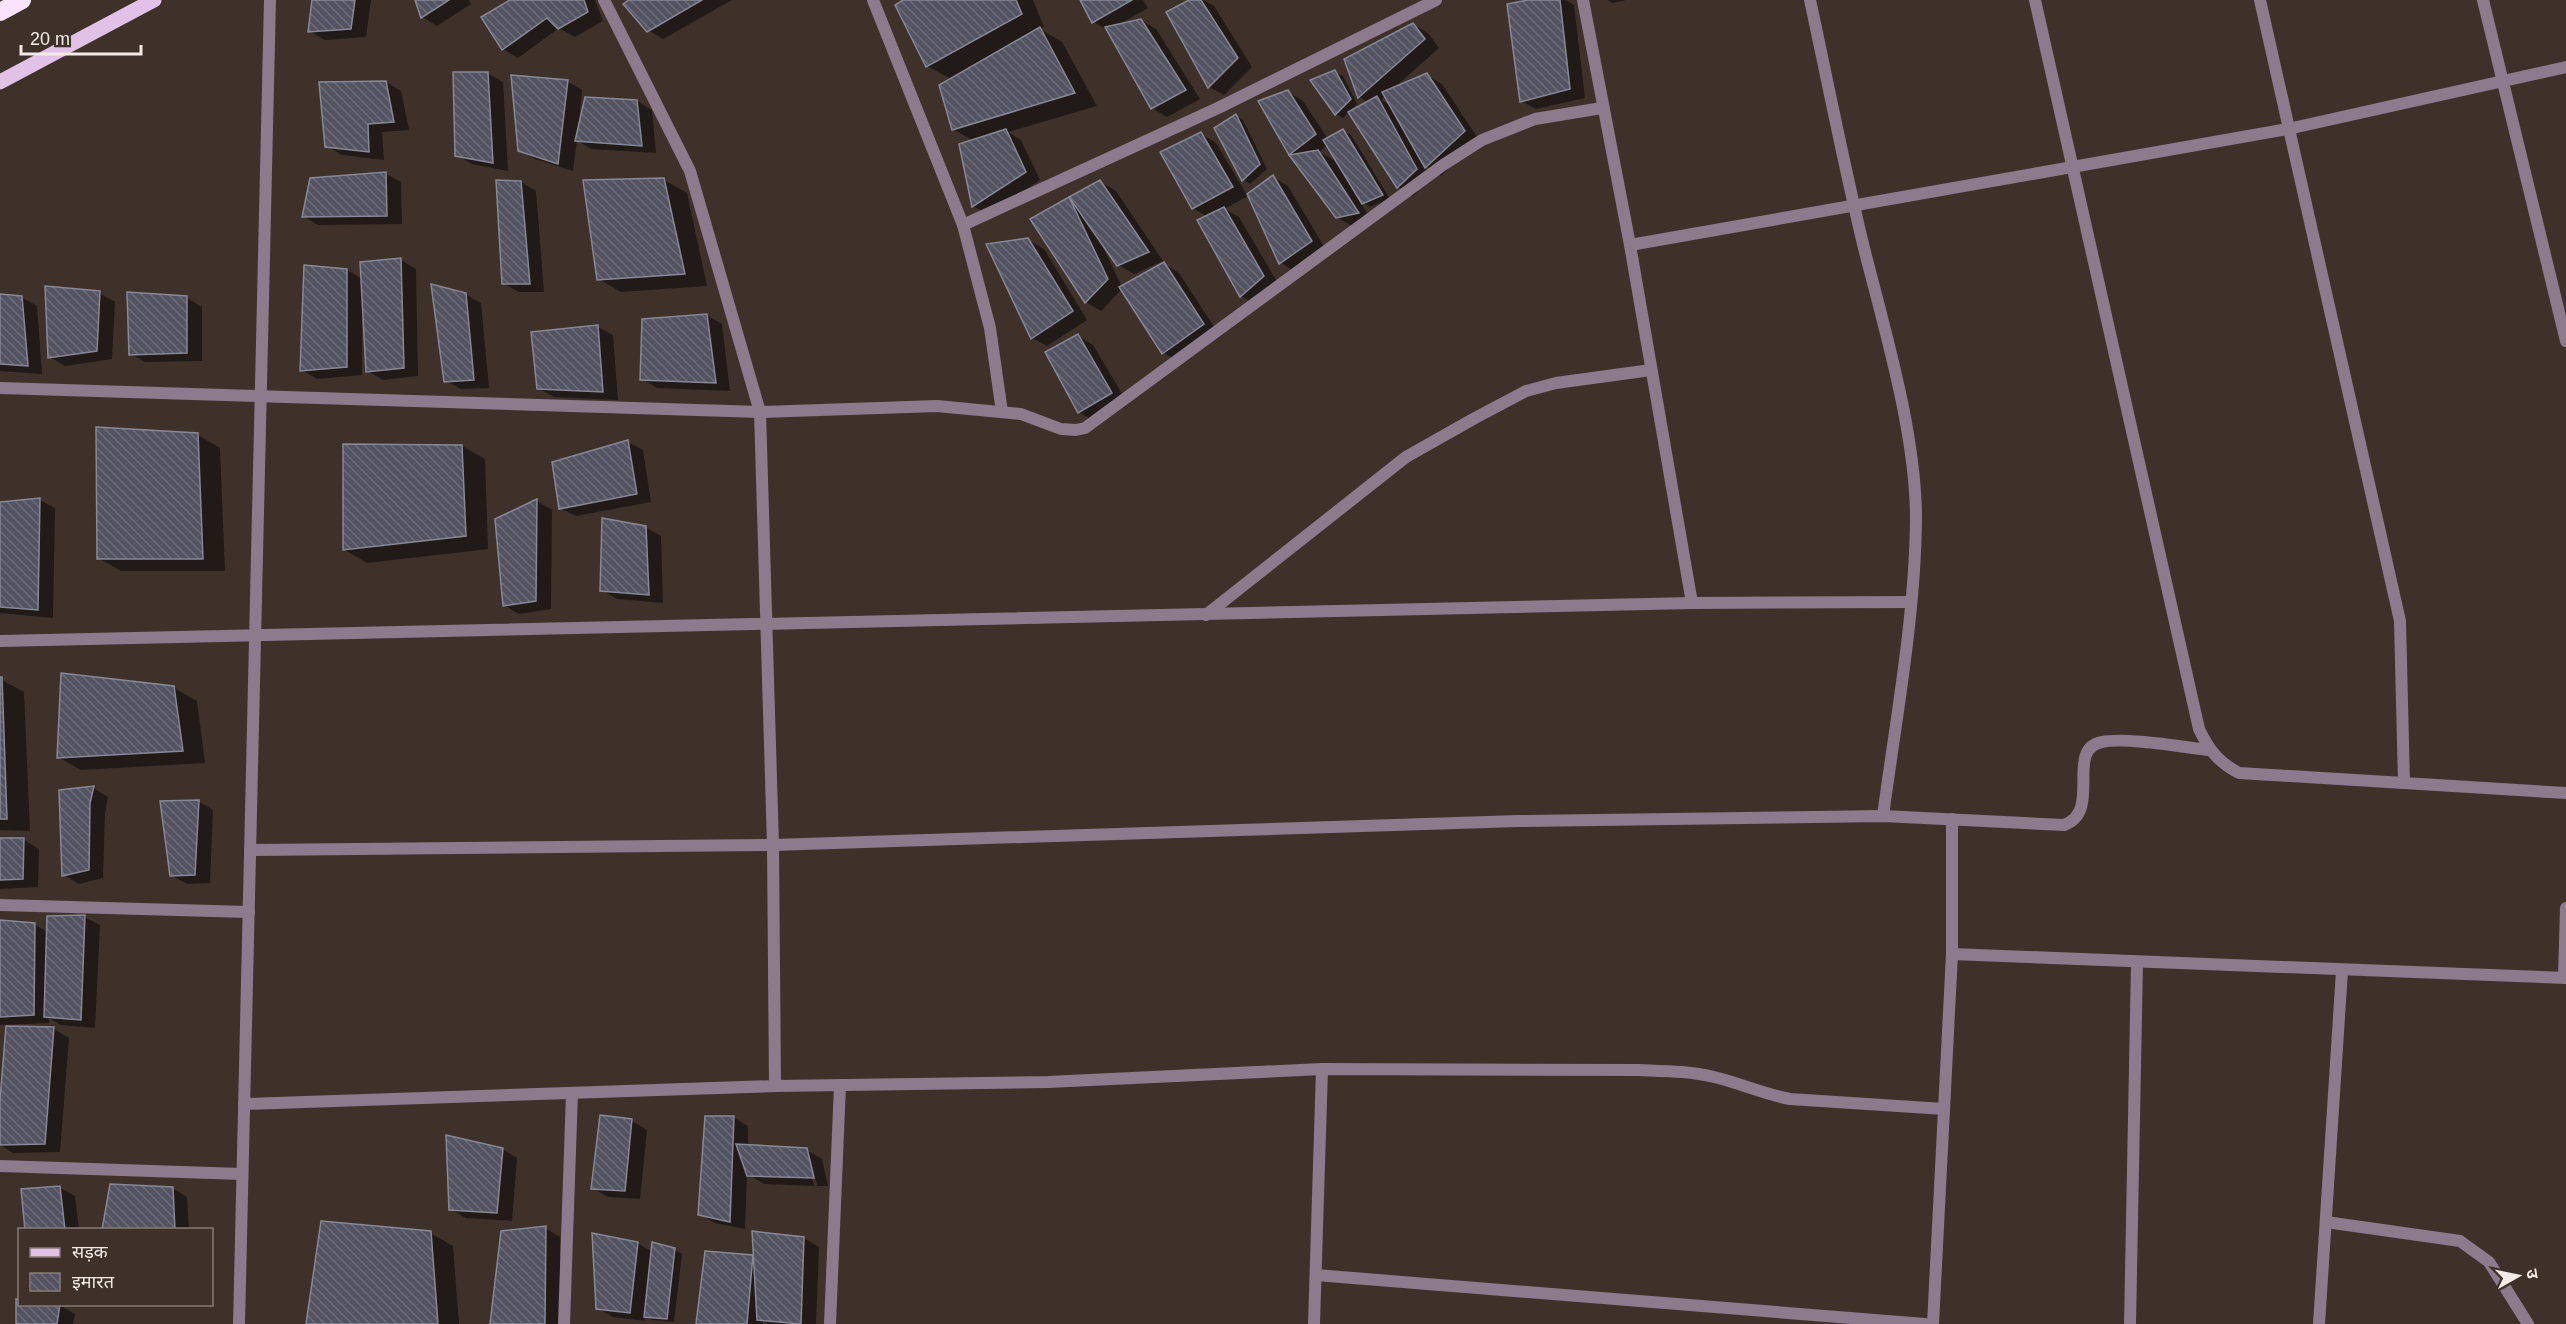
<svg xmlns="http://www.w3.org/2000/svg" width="2566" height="1324" font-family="Arial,'Noto Sans Devanagari',sans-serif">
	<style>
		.shadow { fill: #0007; fill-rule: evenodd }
		.building { fill: url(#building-back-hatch); stroke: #878897; stroke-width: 1.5 }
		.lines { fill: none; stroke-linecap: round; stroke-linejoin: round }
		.street { stroke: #8b7b8d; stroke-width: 12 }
		.primary { stroke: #e2c1e6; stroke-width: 15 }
		.highway { stroke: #fbe3fe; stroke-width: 18 }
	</style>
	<defs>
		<pattern id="building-back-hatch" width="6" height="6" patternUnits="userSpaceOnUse" patternTransform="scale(1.5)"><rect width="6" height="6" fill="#535361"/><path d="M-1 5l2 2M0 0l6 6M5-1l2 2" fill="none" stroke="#6c6c78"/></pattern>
	</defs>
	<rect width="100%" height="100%" fill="#3e312a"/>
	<g class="shadow">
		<polygon points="314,0 371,0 366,37 325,40 310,31"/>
		<polygon points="417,0 469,0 471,4 437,26 422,17"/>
		<polygon points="513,0 595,0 603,21 575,37 559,28 518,58 503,49 483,18"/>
		<polygon points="632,0 732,0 663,39 648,30"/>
		<polygon points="907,0 1033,0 1044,27 1040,29 1062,42 1097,106 1008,132 1021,140 1040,180 988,215 973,206 974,141 953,129 951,79 927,66"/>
		<polygon points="1082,0 1143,0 1148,8 1120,24 1141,20 1156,29 1200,99 1167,117 1152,108 1109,31 1094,22"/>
		<polygon points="1193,0 1203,0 1214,6 1252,67 1224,95 1209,87 1168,12"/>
		<polygon points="1536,0 1566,0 1574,5 1585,98 1536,109 1521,101"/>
		<polygon points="1607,0 1626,0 1613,3"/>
		<path d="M1413 24 1428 33 1439 48 1394 88 1427 75 1442 84 1479 140 1441 176 1425 166 1431 178 1413 196 1398 187 1350 112 1368 102 1359 97 1346 60ZM1386 95 1392 106 1381 100Z"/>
		<polygon points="1335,72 1343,76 1357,104 1343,118 1336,114"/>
		<polygon points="487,73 503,82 508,171 472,164 457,155"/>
		<polygon points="567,81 582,90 579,122 637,101 652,110 656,153 591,149 577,140 573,171 535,159 519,150"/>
		<polygon points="386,82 401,91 409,130 382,132 384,160 342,155 327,146"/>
		<path d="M1288 92 1303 101 1328 139 1343 131 1351 135 1390 199 1370 207 1359 200 1373 222 1352 226 1337 217 1290 154ZM1328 145 1339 163 1319 152Z"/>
		<polygon points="1236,116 1243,120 1267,169 1250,184 1243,179"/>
		<polygon points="1201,134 1216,143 1247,195 1273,177 1288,186 1326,250 1296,272 1281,263 1250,195 1224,209 1239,217 1279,285 1256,305 1241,296 1199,221 1208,217 1193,208 1162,153"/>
		<polygon points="386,174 401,182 402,224 318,225 303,216"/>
		<polygon points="664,180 687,193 707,286 621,292 599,279"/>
		<polygon points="521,182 536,191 544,292 519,292 503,283"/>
		<polygon points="1100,182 1116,191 1163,261 1134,274 1118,265 1102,245 1122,287 1164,264 1179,273 1218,333 1178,361 1163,353 1122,289 1101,311 1086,302 1032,220"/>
		<polygon points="1028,240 1044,249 1087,320 1047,346 1032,338"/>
		<polygon points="401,260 416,269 418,376 383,380 368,371 365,319 362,319 362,375 317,379 302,370 347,270 362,279"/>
		<polygon points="99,293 115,302 112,359 65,366 50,357"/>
		<polygon points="465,294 481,303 489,388 461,389 446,381"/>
		<polygon points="0,295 21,297 37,306 42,374 0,371"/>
		<polygon points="187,298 202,307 202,361 145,362 130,354"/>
		<polygon points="706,315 722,324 730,391 657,388 642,379"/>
		<polygon points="598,327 613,335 618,400 554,397 538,388"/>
		<polygon points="1078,336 1093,345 1127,402 1094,421 1079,412"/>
		<polygon points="198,435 220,448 225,571 121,571 98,558"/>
		<polygon points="628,442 643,450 651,502 576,516 560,508"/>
		<polygon points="462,446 485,459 488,549 367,563 345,550"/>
		<polygon points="40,500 55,508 53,618 0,613 0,503"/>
		<polygon points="537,501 552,510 551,609 519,614 504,605 497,520"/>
		<polygon points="645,527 661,536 663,603 617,599 602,590"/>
		<polygon points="0,679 24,692 30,831 0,830"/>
		<polygon points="174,688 197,701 205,763 81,770 58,757"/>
		<polygon points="93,788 108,797 105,813 103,878 79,884 64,875"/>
		<polygon points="198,801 213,810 210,883 187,884 171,875"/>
		<polygon points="0,839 24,840 39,849 38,887 0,889"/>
		<polygon points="84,917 100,925 95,1028 61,1025 49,1018 49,1023 0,1025 0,922 35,925 48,932"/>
		<polygon points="54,1029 69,1038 60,1152 13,1153 0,1145 0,1118"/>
		<polygon points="733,1117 748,1126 748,1147 806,1150 822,1159 828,1186 815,1186 817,1185 810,1156 807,1156 814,1186 764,1184 747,1174 745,1229 715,1223 700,1214"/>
		<polygon points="632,1121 647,1130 640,1199 608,1197 593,1188"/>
		<polygon points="502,1149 517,1158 512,1221 466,1218 450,1209"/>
		<polygon points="60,1188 75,1196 79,1230 27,1230"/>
		<polygon points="172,1188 187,1197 189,1230 104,1229"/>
		<polygon points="545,1228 560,1237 560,1324 492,1324"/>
		<polygon points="430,1233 453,1246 459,1324 307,1324"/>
		<polygon points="804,1238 819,1247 816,1324 768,1324 763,1321 763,1324 697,1324 706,1253 755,1257"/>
		<polygon points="637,1243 653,1252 674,1249 682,1254 674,1322 653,1320 645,1316 645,1321 613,1317 597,1308"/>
		<polygon points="20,1304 59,1305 75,1314 73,1324 17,1324"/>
	</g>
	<g class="building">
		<polygon points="312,0 355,0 351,29 308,32"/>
		<polygon points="415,0 449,0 421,18"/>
		<polygon points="510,0 584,0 588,12 558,29 547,18 502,50 481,17"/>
		<polygon points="629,0 702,0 647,32 623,4"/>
		<polygon points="903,0 1016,0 1022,14 926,67 895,5"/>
		<polygon points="1080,0 1132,0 1092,23"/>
		<polygon points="1189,0 1201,0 1238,58 1208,88 1166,12"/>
		<polygon points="1528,0 1560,0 1570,89 1520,102 1507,4"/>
		<polygon points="1141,19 1186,90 1151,109 1105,27"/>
		<polygon points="1413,23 1425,39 1358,98 1344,59"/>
		<polygon points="1040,27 1075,93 952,130 939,85"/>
		<polygon points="1335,70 1351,99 1335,115 1310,80"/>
		<polygon points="453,72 488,72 493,163 455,156"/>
		<polygon points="1427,73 1465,131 1425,168 1382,92"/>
		<polygon points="511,75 568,80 558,164 518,151"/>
		<polygon points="386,81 394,122 368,124 369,152 325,147 319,82"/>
		<polygon points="1288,90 1316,134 1289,155 1258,101"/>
		<polygon points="1377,96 1417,169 1397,188 1348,112"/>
		<polygon points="585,97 637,100 642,146 575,141"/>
		<polygon points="1236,114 1260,164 1242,181 1214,128"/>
		<polygon points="1006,129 1026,172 972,207 959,144"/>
		<polygon points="1343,129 1383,195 1362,204 1323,140"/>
		<polygon points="1201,132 1233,187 1192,209 1160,152"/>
		<polygon points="1318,150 1359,213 1336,218 1289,155"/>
		<polygon points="386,172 387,216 302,217 310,178"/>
		<polygon points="1273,175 1312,241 1279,264 1247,194"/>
		<polygon points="664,178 685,274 597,280 583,180"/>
		<polygon points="496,180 521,181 530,284 502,284"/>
		<polygon points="1100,180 1149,252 1117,266 1069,197"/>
		<polygon points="1069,197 1108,279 1085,303 1030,219"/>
		<polygon points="1224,207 1264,276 1240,297 1197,220"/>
		<polygon points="1028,238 1073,311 1031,339 986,244"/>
		<polygon points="401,258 404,368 366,372 360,262"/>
		<polygon points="1164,262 1204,324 1162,354 1119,287"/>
		<polygon points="304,265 347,269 347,367 300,371"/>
		<polygon points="431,284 466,293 474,380 444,382"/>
		<polygon points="45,286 100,291 97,351 48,358"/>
		<polygon points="127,292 187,296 187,353 129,355"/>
		<polygon points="0,294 22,296 28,366 0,364"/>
		<polygon points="707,314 716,383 640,380 642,319"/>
		<polygon points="598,325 603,392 537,389 531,332"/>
		<polygon points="1078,334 1112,393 1078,413 1045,352"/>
		<polygon points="96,427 198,433 203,559 97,559"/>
		<polygon points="628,440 637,494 559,509 552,462"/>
		<polygon points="343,444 462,445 466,536 343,550"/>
		<polygon points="40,498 38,610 0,607 0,502"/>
		<polygon points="537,499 536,601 503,606 495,519"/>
		<polygon points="602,518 646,526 649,595 600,591"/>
		<polygon points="61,673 174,686 183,751 57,758"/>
		<polygon points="0,677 2,677 7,819 0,819"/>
		<polygon points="94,786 90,803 89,870 62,876 59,790"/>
		<polygon points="199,800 195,875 170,876 160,801"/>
		<polygon points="0,838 24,838 23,879 0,880"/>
		<polygon points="85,915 81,1020 44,1017 47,916"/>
		<polygon points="0,920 35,923 34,1015 0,1017"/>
		<polygon points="6,1026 54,1027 45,1144 0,1145 0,1100"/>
		<polygon points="600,1115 632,1119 625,1191 591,1189"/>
		<polygon points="705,1116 734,1116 730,1222 698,1215"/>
		<polygon points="446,1135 503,1148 497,1213 449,1210"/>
		<polygon points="736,1144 807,1148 814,1178 747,1176"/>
		<polygon points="110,1184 173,1187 175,1230 102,1230"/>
		<polygon points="60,1186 65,1230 25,1230 21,1189"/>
		<polygon points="321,1221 431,1231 438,1324 306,1324"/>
		<polygon points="546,1226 545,1324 490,1324 501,1231"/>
		<polygon points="752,1231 804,1237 801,1324 757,1320"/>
		<polygon points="592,1233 638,1242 630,1313 596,1309"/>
		<polygon points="652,1242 675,1248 667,1319 644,1317"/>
		<polygon points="705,1251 753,1255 747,1324 696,1324"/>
		<polygon points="16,1299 20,1299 20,1304 60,1304 57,1324 16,1324"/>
	</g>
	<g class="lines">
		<g class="street">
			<path d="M604 0 690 171 760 412 773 845 775 1086 1048 1082 1322 1069 1639 1070C1664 1071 1689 1071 1714 1077 1740 1083 1763 1094 1790 1099L1944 1109"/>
			<polyline points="873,0 963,225 990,328 1002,412"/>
			<polyline points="1583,0 1630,245 2288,129 2566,67"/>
			<path d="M1810 0C1828 83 1844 166 1864 248 1885 331 1916 434 1916 519 1915 618 1896 718 1883 816"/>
			<path d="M2035 0 2199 729C2209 750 2218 762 2239 773L2404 783"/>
			<polyline points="2260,0 2400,621 2404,783 2566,793"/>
			<polyline points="2483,0 2566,341"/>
			<polyline points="963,225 1218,108 1436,0"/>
			<polyline points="1630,245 1692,603"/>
			<polyline points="0,388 760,412 937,406 1021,414 1061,429 1076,430 1085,428 1443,165 1482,140 1535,119 1602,108"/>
			<polyline points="1206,615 1406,457 1475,418 1526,391 1556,383 1651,370"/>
			<polyline points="0,641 1692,603 1911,602"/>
			<path d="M250 850 773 845 1518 821 1883 816 2064 825C2103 811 2064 749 2102 742 2125 737 2183 747 2209 750"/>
			<polyline points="0,905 249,912"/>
			<polyline points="1952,954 2566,978"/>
			<polyline points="2564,978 2566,908"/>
			<polyline points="244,1104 775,1086"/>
			<polyline points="0,1166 242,1174"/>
			<polyline points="2326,1222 2460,1241 2489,1262 2528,1324"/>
			<polyline points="1316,1275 1925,1324"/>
			<polyline points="239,1324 270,0"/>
			<polyline points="564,1324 572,1093"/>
			<polyline points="830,1324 840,1085"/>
			<polyline points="1314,1324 1322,1069"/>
			<polyline points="1933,1324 1952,954 1952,819"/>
			<polyline points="2130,1324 2137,963"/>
			<polyline points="2319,1324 2342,971"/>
		</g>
		<polyline class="primary" points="0,82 154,0"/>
		<polyline class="highway" points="0,12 22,0"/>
	</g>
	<rect x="18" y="1228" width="195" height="78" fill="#3e312a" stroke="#877b76" stroke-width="1.5"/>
	<rect x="30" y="1248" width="30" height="9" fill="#e2c1e6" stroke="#877b76" stroke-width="1.5"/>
	<text x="72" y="1258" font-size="18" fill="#f4ebe7">सड़क</text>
	<rect x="30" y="1273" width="30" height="18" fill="url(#building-back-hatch)" stroke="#877b76" stroke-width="1.5"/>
	<text x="72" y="1288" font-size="18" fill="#f4ebe7">इमारत</text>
	<g transform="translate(2518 1276) rotate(81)" stroke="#3e312a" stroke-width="4.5" paint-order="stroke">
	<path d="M0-4.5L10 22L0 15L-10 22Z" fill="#f4ebe7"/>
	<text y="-9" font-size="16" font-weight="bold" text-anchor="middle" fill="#f4ebe7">उ</text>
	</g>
	<path d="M21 45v9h120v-9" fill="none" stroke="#f4ebe7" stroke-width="3"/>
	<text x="30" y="45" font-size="18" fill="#f4ebe7" stroke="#3e312a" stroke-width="4.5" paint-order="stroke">20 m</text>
</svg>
